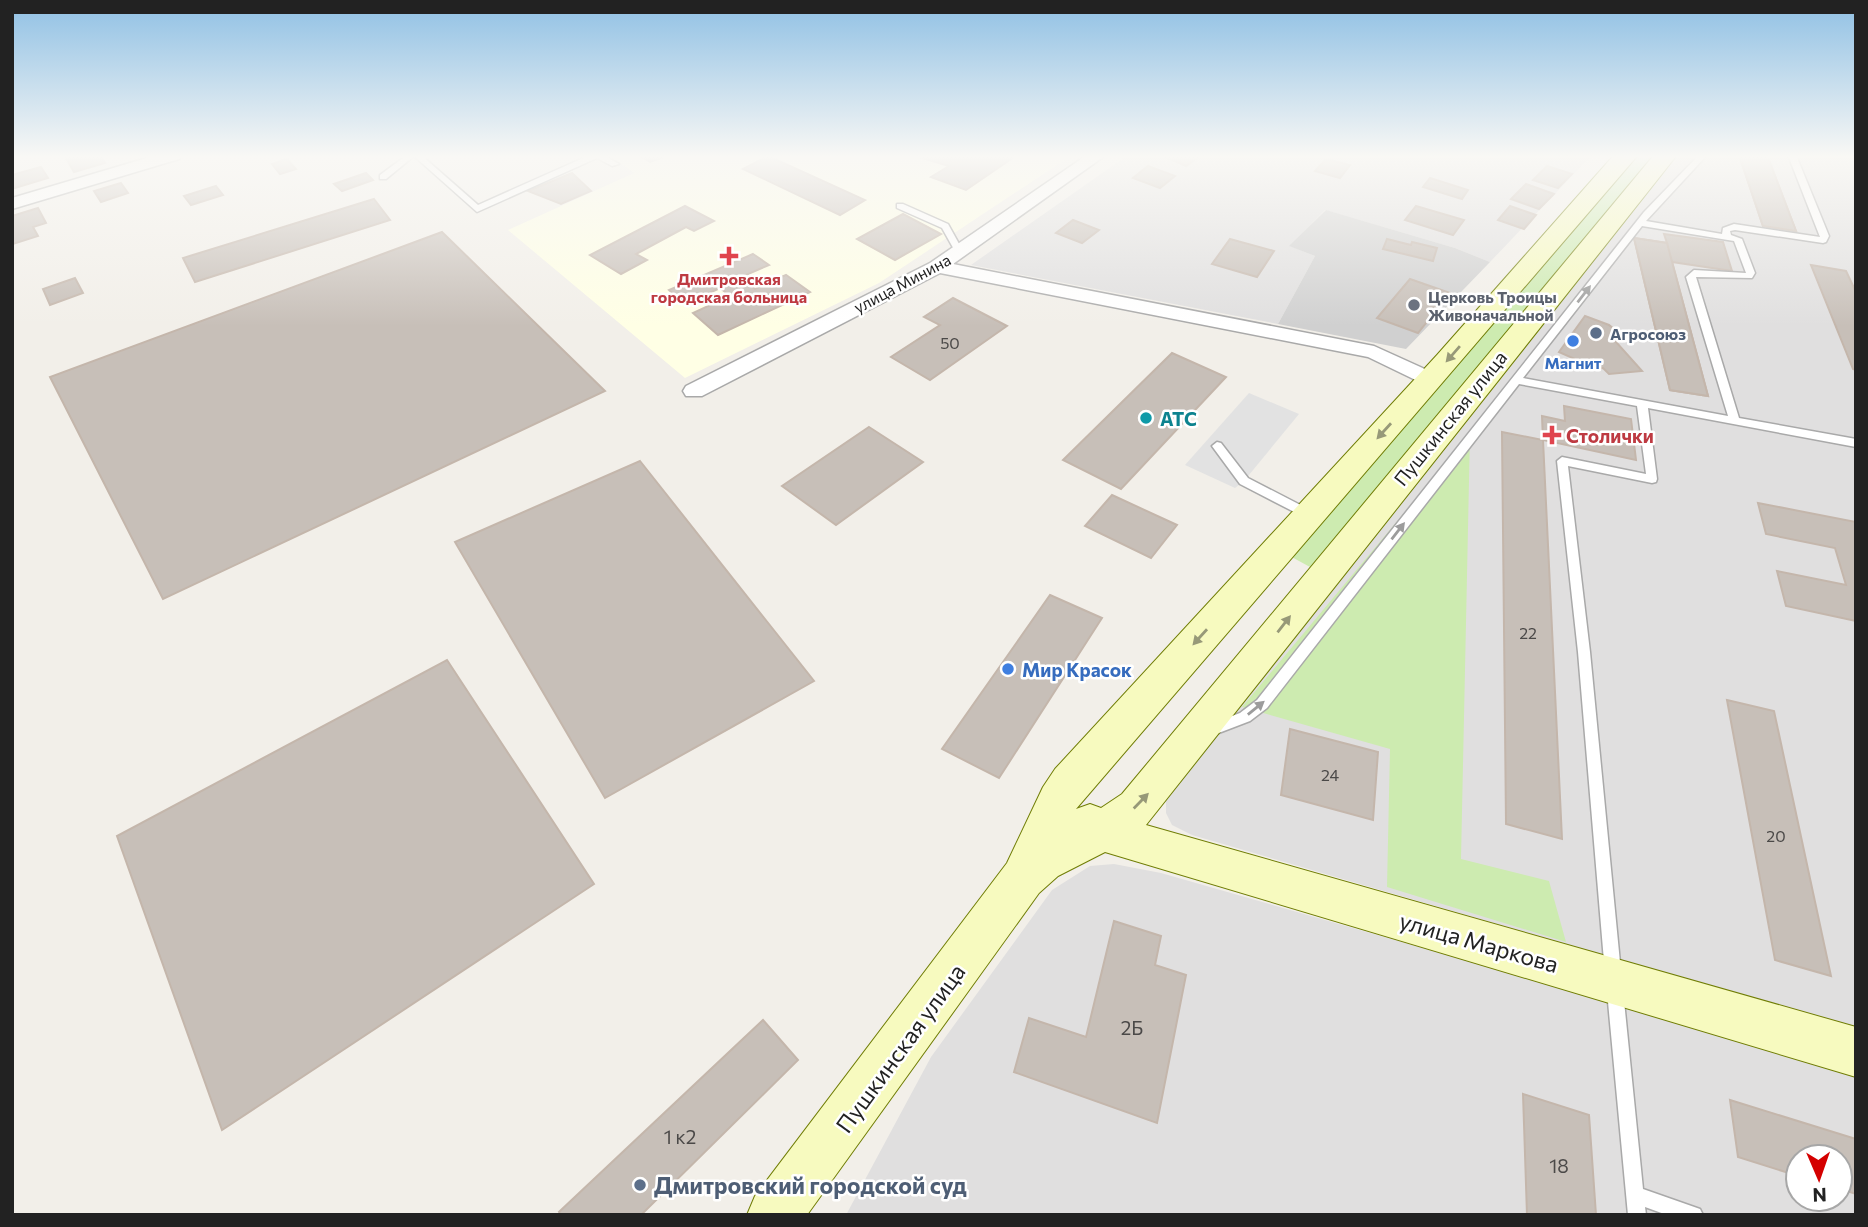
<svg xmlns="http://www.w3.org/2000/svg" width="1868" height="1227" font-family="Commissioner,sans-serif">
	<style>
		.residential { fill: #e0dfdf; fill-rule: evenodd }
		.education { fill: #ffffe5 }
		.religious { fill: #d0d0d0 }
		.grass { fill: #cdebb0 }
		.parking { fill: #e2e2e2 }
		.building { fill: #c7bfb8; stroke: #c4b6ab; stroke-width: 2 }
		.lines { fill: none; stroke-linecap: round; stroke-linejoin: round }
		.lane-casing { stroke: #a9a9a9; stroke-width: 3 }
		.street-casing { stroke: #a9a9a9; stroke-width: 3 }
		.secondary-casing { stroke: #707d05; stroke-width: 2 }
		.lane { fill: #fff; fill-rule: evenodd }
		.street { fill: #fff; fill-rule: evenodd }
		.secondary { fill: #f7fabf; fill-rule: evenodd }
		.oneway { fill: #9c9c9c }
		.oneway2 { fill: #979978 }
		.health-dot { fill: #e0444e; stroke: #fff; stroke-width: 2.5 }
		.worship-dot { fill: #6b7280; stroke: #fff; stroke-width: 2.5 }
		.service-dot { fill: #5c6f8a; stroke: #fff; stroke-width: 2.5 }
		.shop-dot { fill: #3f7fe0; stroke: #fff; stroke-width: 2.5 }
		.culture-dot { fill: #0f9aa8; stroke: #fff; stroke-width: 2.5 }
		.labels { text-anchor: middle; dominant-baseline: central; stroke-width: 5; stroke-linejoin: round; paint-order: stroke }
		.far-health-label { font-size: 16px; font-weight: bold; fill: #be3a42; stroke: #fff }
		.far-street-label { font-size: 16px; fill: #222; stroke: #fff }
		.far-worship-label { font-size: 16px; font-weight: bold; fill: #5b616d; stroke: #fff; text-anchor: start }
		.far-service-label { font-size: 16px; font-weight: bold; fill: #4e5e75; stroke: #fff; text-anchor: start }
		.number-label { font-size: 16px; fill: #4b4948 }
		.far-shop-label { font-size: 16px; font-weight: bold; fill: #366cbe; stroke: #fff }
		.culture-label { font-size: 19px; font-weight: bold; fill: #0d838f; stroke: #fff; text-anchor: start }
		.street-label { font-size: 19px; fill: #222; stroke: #fff }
		.health-label { font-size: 19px; font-weight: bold; fill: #be3a42; stroke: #fff; text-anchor: start }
		.shop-label { font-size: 19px; font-weight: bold; fill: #366cbe; stroke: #fff; text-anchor: start }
		.near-number-label { font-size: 19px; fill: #4b4948 }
		.near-street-label { font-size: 23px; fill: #222; stroke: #fff }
		.near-service-label { font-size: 23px; font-weight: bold; fill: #4e5e75; stroke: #fff; text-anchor: start }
	</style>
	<rect width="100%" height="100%" fill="#f2efe9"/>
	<g class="residential">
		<polygon points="1128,155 1592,155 1490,262 1455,248 1325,210 1290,246 1315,256 1278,324 971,265"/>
		<polygon points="1675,155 1856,155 1856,1029 1192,835 1172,825 1166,813 1166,796"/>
		<path d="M1114 864 1161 873 1856 1072V1215H846L931 1057 1052 890 1090 866ZM1798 1157H1840V1199H1798Z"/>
	</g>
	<polygon class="education" points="609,155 1072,155 879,283 685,378 508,230 634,173"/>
	<polygon class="religious" points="1326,210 1455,248 1490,262 1406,349 1278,324 1315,256 1289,246"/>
	<g class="grass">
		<polygon points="1637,155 1657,155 1310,567 1288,555 1460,361"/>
		<polygon points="1470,434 1461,859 1549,881 1566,942 1387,887 1390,749 1242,707"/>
	</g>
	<polygon class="parking" points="1249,393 1299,414 1244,481 1235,488 1185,465"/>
	<g class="building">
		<polygon points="76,155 100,155 105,163 74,172 66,158"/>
		<polygon points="639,155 669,155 650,162"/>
		<polygon points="927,155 1017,155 966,190 931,177 949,166 922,158"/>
		<polygon points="1161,155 1201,155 1186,166"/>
		<polygon points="1739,155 1767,155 1796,231 1763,226"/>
		<polygon points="1739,155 1767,155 1796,231 1763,226"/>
		<polygon points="768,156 865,200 840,215 743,169"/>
		<polygon points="287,159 296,169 280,174 272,164"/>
		<polygon points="1326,159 1350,165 1340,178 1315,171"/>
		<polygon points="1148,166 1175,176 1160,188 1133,178"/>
		<polygon points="1547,166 1572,174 1558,188 1533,180"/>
		<polygon points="41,167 48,178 15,188 12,175"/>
		<polygon points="366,173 373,180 342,191 334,184"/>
		<polygon points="572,173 591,191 561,204 528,191"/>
		<polygon points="1430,178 1468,190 1462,199 1423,187"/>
		<polygon points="121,183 128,193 101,202 94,191"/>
		<polygon points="1526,184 1554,194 1539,209 1511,199"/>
		<polygon points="216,186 223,195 191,205 184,196"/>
		<polygon points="374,199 390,220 195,282 183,258"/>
		<polygon points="685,206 714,221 694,231 686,227 636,254 647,260 621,274 590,255"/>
		<polygon points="1416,206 1464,220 1453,235 1405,220"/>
		<polygon points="1510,206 1536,215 1524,229 1498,220"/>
		<polygon points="38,208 46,223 33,227 38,236 13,244 12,216"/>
		<polygon points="903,214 941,234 895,260 857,239"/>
		<polygon points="1073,220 1099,230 1082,243 1056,233"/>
		<polygon points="442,232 605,391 163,599 50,377"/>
		<polygon points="1664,234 1723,242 1732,271 1672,262 1708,396 1670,390 1634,238 1667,243"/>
		<polygon points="1634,238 1667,243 1708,396 1670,390"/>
		<polygon points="1230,239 1274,251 1257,277 1212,264"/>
		<polygon points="1387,239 1411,245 1412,242 1437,248 1433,261 1383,249"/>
		<polygon points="753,254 769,265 741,277 755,289 786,275 810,292 718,335 693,313 730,296 720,288 685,304 669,290"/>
		<polygon points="1811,265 1846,271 1856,292 1856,370 1853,369"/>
		<polygon points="75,278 83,293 50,305 43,289"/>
		<polygon points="1410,279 1450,293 1418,333 1377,318"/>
		<polygon points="953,298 1007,326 930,380 891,357 940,325 924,317"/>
		<polygon points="1585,316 1609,325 1621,335 1616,342 1642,371 1609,374 1603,368 1584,369 1575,359 1559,352"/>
		<polygon points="1172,353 1226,377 1121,489 1063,460"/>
		<polygon points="1564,406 1631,419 1636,460 1543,440 1542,416 1565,421"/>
		<polygon points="869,427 923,462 836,525 782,486"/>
		<polygon points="1502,432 1543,440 1562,839 1506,824"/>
		<polygon points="640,461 814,681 605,798 455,542"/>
		<polygon points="1112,495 1177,525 1151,558 1085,526"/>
		<polygon points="1758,503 1856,522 1856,621 1786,606 1777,571 1846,585 1835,548 1766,534"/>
		<polygon points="1050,595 1102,618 999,778 942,749"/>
		<polygon points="447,660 594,884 222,1130 117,836"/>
		<polygon points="1727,700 1774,711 1831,976 1775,960"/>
		<polygon points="1290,729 1378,752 1373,820 1281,795"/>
		<polygon points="1114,921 1161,936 1155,965 1186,975 1157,1123 1014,1072 1029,1018 1086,1037"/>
		<polygon points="763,1020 798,1060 641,1215 561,1215 559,1212"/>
		<polygon points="1523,1094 1589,1115 1596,1215 1527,1215"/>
		<polygon points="1730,1100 1856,1139 1856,1194 1840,1189 1840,1157 1798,1157 1798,1176 1738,1157"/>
	</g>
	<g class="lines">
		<g class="lane-casing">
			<g id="lane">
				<polygon points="407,155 421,155 478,205 590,155 603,155 619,164 612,166 597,158 477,212 414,156 386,179 380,179 380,175"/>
				<path d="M1699 155H1707L1646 221 1722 234 1723 228 1734 224 1820 237 1788 155H1796L1829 236 1826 242 1823 243 1735 230 1730 231 1731 235 1742 239 1755 273 1752 278 1696 277 1739 418 1856 439V447L1648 408 1657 479 1656 482 1652 483 1568 466 1590 652 1621 973 1619 979 1613 981 1607 979 1605 973 1578 652 1557 461 1562 457 1646 474 1637 406 1519 384 1267 708 1250 721 1216 734 1211 736 1206 734 1204 730 1206 726 1240 713 1257 700 1644 212ZM1642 226 1734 241 1746 273 1694 270 1686 277 1728 416 1523 378Z"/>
				<polygon points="897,204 903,204 948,224 963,251 962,253 956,253 942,228 897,208"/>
				<polygon points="1217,442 1221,443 1248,478 1312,511 1314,514 1312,517 1304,517 1240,484 1212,446"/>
				<polygon points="1615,983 1621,985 1623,991 1643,1189 1700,1209 1703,1215 1667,1215 1645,1207 1646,1215 1628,1215 1607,991 1609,985"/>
			</g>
		</g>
		<g class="street-casing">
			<g id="street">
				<polygon points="157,155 181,155 179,159 12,209 12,198"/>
				<polygon points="1087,155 1106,155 953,264 1374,346 1438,375 1441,380 1430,387 1368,357 940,273 702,396 686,396 683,391 686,386 930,263"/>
			</g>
		</g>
		<g class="secondary-casing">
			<polygon id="secondary" points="1614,155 1638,155 1076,809 1090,804 1101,808 1122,794 1654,155 1677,155 1146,825 1856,1027 1856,1077 1105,852 1058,876 1039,893 807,1215 747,1215 755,1196 1007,863 1043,787 1055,769 1437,355"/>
		</g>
		<use href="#lane" class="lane"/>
		<use href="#street" class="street"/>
		<use href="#secondary" class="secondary"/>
	</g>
	<defs><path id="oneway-solid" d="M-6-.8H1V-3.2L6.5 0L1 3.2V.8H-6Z" transform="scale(1.75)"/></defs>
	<g class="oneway">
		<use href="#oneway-solid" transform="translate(1584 294) rotate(-52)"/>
		<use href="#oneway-solid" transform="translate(1398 531) rotate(-52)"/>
		<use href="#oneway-solid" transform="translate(1256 708) rotate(-39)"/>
	</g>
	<g class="oneway2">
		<use href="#oneway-solid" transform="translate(1453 354) rotate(131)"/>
		<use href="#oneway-solid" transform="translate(1384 431) rotate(132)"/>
		<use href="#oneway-solid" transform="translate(1284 624) rotate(-52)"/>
		<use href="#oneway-solid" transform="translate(1200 637) rotate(132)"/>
		<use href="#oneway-solid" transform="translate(1141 801) rotate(-46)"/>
	</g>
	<linearGradient id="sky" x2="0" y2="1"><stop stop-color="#8fc0e4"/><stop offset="0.48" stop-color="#f9f8f5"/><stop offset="1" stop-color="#f9f8f5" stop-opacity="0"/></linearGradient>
	<rect width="1868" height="326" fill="url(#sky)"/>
	<g class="health-dot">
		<path d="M725.5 245.5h7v7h7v7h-7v7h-7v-7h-7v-7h7z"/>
		<path d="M1548.5 424.5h7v7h7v7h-7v7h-7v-7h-7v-7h7z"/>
	</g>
	<circle class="worship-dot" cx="1414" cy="305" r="7"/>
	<g class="service-dot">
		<circle cx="1596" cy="333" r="7"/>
		<circle cx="640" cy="1185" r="7"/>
	</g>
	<g class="shop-dot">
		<circle cx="1573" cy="341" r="7"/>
		<circle cx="1008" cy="669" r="7"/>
	</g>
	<circle class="culture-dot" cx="1146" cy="418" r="7"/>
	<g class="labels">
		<g class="far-health-label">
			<text x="729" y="278">Дмитровская<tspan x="729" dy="18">городская больница</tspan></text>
		</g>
		<g class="far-street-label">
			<text transform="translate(902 283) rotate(-28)">улица Минина</text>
		</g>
		<g class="far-worship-label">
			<text x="1428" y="296">Церковь Троицы<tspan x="1428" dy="18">Живоначальной</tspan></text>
		</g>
		<g class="far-service-label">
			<text x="1610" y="333">Агросоюз</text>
		</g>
		<g class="number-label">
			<text x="950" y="342">50</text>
			<text x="1528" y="632">22</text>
			<text x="1330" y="774">24</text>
			<text x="1776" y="835">20</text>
		</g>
		<g class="far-shop-label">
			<text x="1573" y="362">Магнит</text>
		</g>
		<g class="culture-label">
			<text x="1160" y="418">АТС</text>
		</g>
		<g class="street-label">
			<text transform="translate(1450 418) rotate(-51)">Пушкинская улица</text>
		</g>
		<g class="health-label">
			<text x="1566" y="435">Столички</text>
		</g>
		<g class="shop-label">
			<text x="1022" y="669">Мир Красок</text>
		</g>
		<g class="near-number-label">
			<text x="1132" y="1027">2Б</text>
			<text x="680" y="1136">1 к2</text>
			<text x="1559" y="1165">18</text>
		</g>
		<g class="near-street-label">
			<text transform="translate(1479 942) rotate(16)">улица Маркова</text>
			<text transform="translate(900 1048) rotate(-54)">Пушкинская улица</text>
		</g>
		<g class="near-service-label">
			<text x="654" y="1185">Дмитровский городской суд</text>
		</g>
	</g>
	<rect width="1868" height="1227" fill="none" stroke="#222222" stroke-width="28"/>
	<g transform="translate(1819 1178) rotate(178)"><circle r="33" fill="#ffffff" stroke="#a7a7a7" stroke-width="2"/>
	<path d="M0-5L12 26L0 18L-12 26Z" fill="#d40000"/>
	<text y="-10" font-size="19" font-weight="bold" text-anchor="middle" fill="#222222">N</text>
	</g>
</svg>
